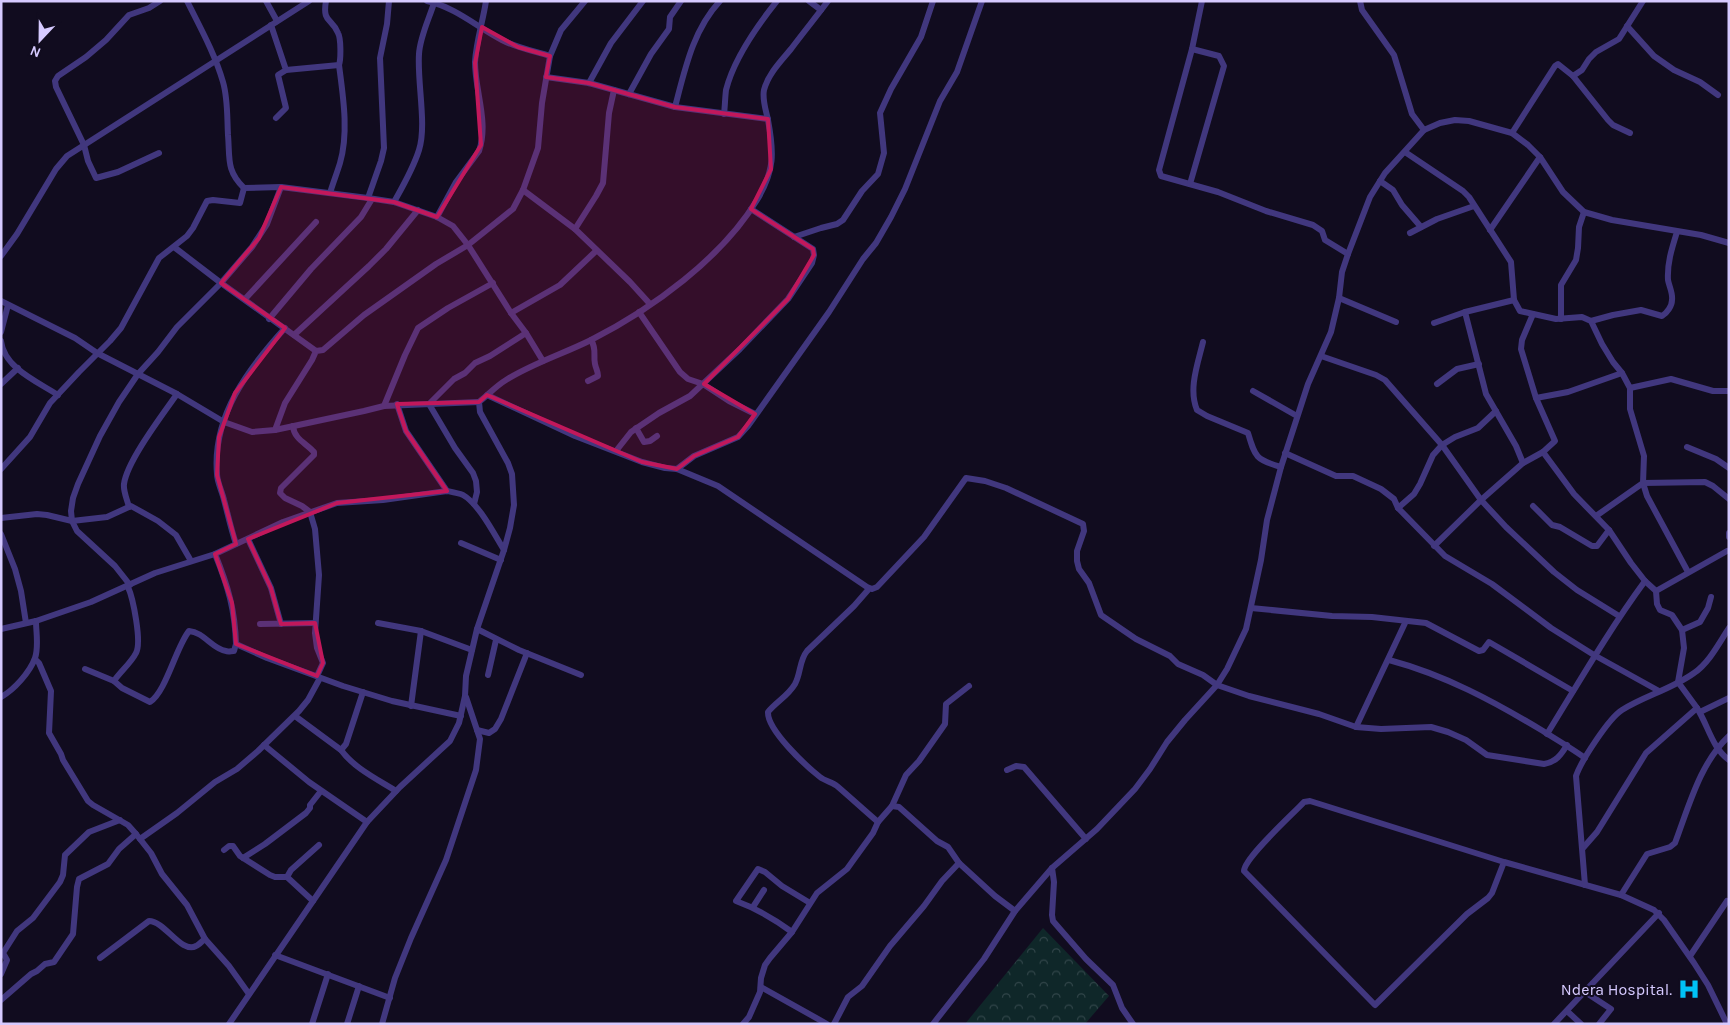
<svg xmlns="http://www.w3.org/2000/svg" width="1730" height="1025" font-family="Karla,sans-serif">
	<style>
		.forest { fill: url(#forest-crowns) }
		.lines { fill: none; stroke-linecap: round; stroke-linejoin: round }
		.minor { stroke: #41377e; stroke-width: 6 }
		.marked { fill: #c2185b; fill-opacity: 0.2; stroke: #c2185b; stroke-width: 4; stroke-linejoin: round }
		.labels { text-anchor: middle; dominant-baseline: central; stroke-width: 4; stroke-linejoin: round; paint-order: stroke }
		.poi-label { font-size: 16px; fill: #d6caff; stroke: #110c1f; text-anchor: end }
	</style>
	<defs>
		<pattern id="forest-crowns" width="20" height="18" patternUnits="userSpaceOnUse" patternTransform="scale(1.25)"><rect width="20" height="18" fill="#0f2729"/><path d="M2 6a3 3 0 1 1 6 0M12 15a3 3 0 1 1 6 0" fill="none" stroke="#314549"/></pattern>
	</defs>
	<rect width="100%" height="100%" fill="#110c1f"/>
	<polygon class="forest" points="1043,928 1109,996 1085,1024 965,1024"/>
	<g class="lines">
		<g class="minor">
			<path d="M187 1C200 27 215 54 223 82 228 99 227 118 228 135 230 158 226 171 244 188L281 187 368 198 394 202 437 217 453 226 468 245 511 313 526 333 543 361"/>
			<polyline points="266,1 277,21"/>
			<path d="M427 1C455 7 477 27 502 40 517 48 534 51 550 56"/>
			<polyline points="809,1 821,10"/>
			<polyline points="1202,1 1192,49 1159,170 1161,176 1218,192 1266,211 1313,225 1322,231 1325,240 1348,254"/>
			<polyline points="1360,1 1362,10 1394,55 1412,114 1424,130"/>
			<polyline points="271,25 286,70 278,75 286,108 276,118"/>
			<polyline points="1627,26 1654,56 1674,70 1700,82 1718,95"/>
			<path d="M286 70 339 65C341 59 341 38 338 33 332 18 322 23 326 1"/>
			<polyline points="1573,76 1608,120 1613,125 1630,133"/>
			<polyline points="546,77 589,83 675,107 768,119"/>
			<polyline points="589,83 611,43 643,1"/>
			<polyline points="629,94 651,54 669,29 670,17 681,1"/>
			<path d="M675 107C685 69 693 30 720 1"/>
			<path d="M724 114C725 106 725 98 726 90 734 58 757 26 777 1"/>
			<polyline points="1512,133 1555,66 1558,64 1573,76 1582,70 1589,59 1596,52 1619,39 1643,1"/>
			<polyline points="1405,152 1463,191 1469,197 1511,262 1514,300 1520,311 1556,319 1582,317 1591,321 1602,344 1613,362 1622,373 1630,388 1630,409 1644,456 1643,483 1647,496 1688,572"/>
			<polyline points="159,153 118,172 96,178 88,161 84,145 56,87 55,81 58,76 86,57 106,40 129,15 149,8 160,1"/>
			<polyline points="1380,181 1393,190 1402,205 1421,227"/>
			<polyline points="1190,184 1224,66 1219,56 1192,49"/>
			<polyline points="523,190 575,229 630,282 650,304"/>
			<path d="M330 193C333 183 337 173 340 163 349 132 343 96 339 65"/>
			<polyline points="368,198 381,161 384,148 380,58 387,24 389,1"/>
			<path d="M394 202C403 186 413 169 419 150 427 125 417 82 419 54 420 37 429 19 434 3"/>
			<path d="M437 217 456 182 479 151C489 122 475 92 475 62 476 42 483 21 486 1"/>
			<polyline points="575,229 596,196 603,183 609,113 614,90"/>
			<polyline points="1490,230 1540,157"/>
			<polyline points="1410,233 1437,219 1474,206"/>
			<polyline points="794,237 821,228 837,224 843,220 862,191 878,174 884,153 880,113 891,89 921,37 933,1"/>
			<polyline points="174,247 221,283 316,351"/>
			<polyline points="1,256 17,234 56,169 67,156 309,1"/>
			<polyline points="1339,298 1396,322"/>
			<polyline points="245,299 316,222"/>
			<polyline points="1,301 75,338 97,353 177,394 224,422 252,432 275,430 364,411 384,406 479,402"/>
			<polyline points="639,312 680,372 688,379 703,384 729,401 755,414"/>
			<polyline points="1465,312 1486,394 1516,446 1523,463"/>
			<polyline points="511,313 560,285 596,251"/>
			<polyline points="269,319 311,269 361,217 372,199"/>
			<polyline points="1561,319 1561,285 1576,260 1578,248 1579,227 1584,212"/>
			<path d="M1591 321 1613 315 1641 310 1662 316C1667 313 1672 306 1672 300 1673 293 1669 286 1668 280 1667 263 1672 248 1677 232"/>
			<polyline points="1434,323 1465,312 1514,300"/>
			<polyline points="1,332 8,305"/>
			<polyline points="294,335 369,266 386,249 418,210"/>
			<path d="M1 341C4 368 38 382 58 395"/>
			<path d="M1203 342C1198 363 1188 389 1197 410L1207 416 1248 433C1255 457 1256 460 1281 467"/>
			<polyline points="1321,356 1376,375 1385,380 1442,445 1481,500 1506,527 1554,572 1577,590 1619,616"/>
			<path d="M588 381 598 376C598 371 596 369 595 364 593 355 597 349 591 340"/>
			<polyline points="1,384 18,368"/>
			<polyline points="1437,384 1457,369 1479,364"/>
			<polyline points="1630,388 1671,379 1713,391 1729,391"/>
			<polyline points="1253,391 1297,416"/>
			<path d="M487 395 575 436 642 462 665 468 677 469 718 486 867 587 872 589 877 587 924 537 966 478 985 481 1006 488 1083 524 1084 531 1077 551V561L1079 569 1089 583 1101 615 1136 639 1170 656 1178 664 1203 675 1217 685 1249 696 1319 714 1356 727 1381 729 1431 727 1448 732 1466 740 1487 755 1544 764C1556 762 1561 755 1567 745"/>
			<polyline points="1536,398 1568,392 1622,373"/>
			<polyline points="397,404 406,431 447,491"/>
			<polyline points="384,406 405,355 418,328 448,308 493,283"/>
			<path d="M293 426C294 439 306 443 314 452V455L281 488 280 493 285 498 302 506 310 512 315 529 319 575 315 633 317 648 323 663 317 676"/>
			<polyline points="636,428 644,442 650,441 657,436"/>
			<polyline points="275,430 285,403 312,360 316,351 323,350 364,315 436,264 468,245 513,209 523,190 538,148 542,103 550,56 561,30 585,1"/>
			<polyline points="1687,447 1716,459 1729,468"/>
			<polyline points="616,451 631,432 659,413 690,396 740,349 788,299 812,263 814,255 813,249 751,209"/>
			<polyline points="1543,452 1574,494 1609,530 1631,563 1645,581 1656,591 1657,604 1660,610 1672,615 1682,630 1684,648 1678,682 1697,708"/>
			<polyline points="1285,453 1336,476 1353,476 1381,489 1394,499 1398,508 1445,556 1492,584 1551,628 1594,655 1659,691"/>
			<polyline points="1,469 30,437 50,403 79,372 110,341 121,328 159,258 187,236 193,228 207,201 213,200 240,203 244,188"/>
			<polyline points="677,469 694,456 738,437 748,426 829,312 863,259 876,243 891,217 905,189 940,101 957,72 982,1"/>
			<polyline points="474,504 477,492 476,481 473,473 455,448 429,404 454,379 465,373 475,363 490,356 526,333"/>
			<polyline points="1533,506 1552,525 1560,527 1592,546 1597,546 1609,530"/>
			<path d="M129 507C127 499 123 491 124 484 127 461 163 414 177 394"/>
			<polyline points="1398,508 1414,494 1420,484 1433,455 1442,445 1455,437 1478,428 1496,411"/>
			<polyline points="1596,516 1643,483 1705,482 1713,486 1729,499"/>
			<polyline points="1,518 37,514 47,515 72,521 107,517 131,506 158,521 176,535 191,561"/>
			<polyline points="1729,533 1729,537"/>
			<polyline points="1,534 15,569 21,591 26,623"/>
			<polyline points="248,539 271,588 281,624"/>
			<polyline points="461,543 501,560"/>
			<path d="M236 544C231 529 228 515 224 500 222 491 217 482 217 474 212 416 248 369 285 328"/>
			<polyline points="1434,546 1481,500 1523,463 1543,452 1555,441 1536,398 1521,349 1522,340 1533,314"/>
			<path d="M215 554C228 586 235 610 236 644L267 658 343 686 392 701 461 716"/>
			<polyline points="130,585 115,566 77,531 72,521 71,511 73,498 78,484 100,436 119,402 138,374 158,352 177,327 221,283 252,247 267,224 281,187"/>
			<path d="M868 590 854 606 807 651C799 661 801 673 795 684 788 696 776 702 768 712 767 730 806 766 820 777 825 781 832 782 837 786 851 798 864 810 878 822"/>
			<polyline points="1656,591 1727,551"/>
			<polyline points="1251,608 1332,616 1372,617 1426,623 1479,651 1483,650 1489,642 1573,691"/>
			<polyline points="378,623 421,631 472,650"/>
			<polyline points="260,624 315,623"/>
			<path d="M1 629 36 621 91 602 155 573 215 554 283 522 337 503 383 500 447 491C452 492 458 493 463 495 479 504 494 534 504 550"/>
			<polyline points="477,629 519,650 581,675"/>
			<polyline points="1682,630 1700,622 1708,608 1711,597"/>
			<polyline points="35,659 39,663 51,691 49,733 61,754 63,760 88,801 93,805 128,825 136,834 151,853 162,874 187,905 205,939 229,966 249,994"/>
			<path d="M1389 660C1445 675 1493 701 1543 731 1557 740 1571 748 1585 758"/>
			<path d="M85 669 114 681 122 688 150 702C166 692 176 647 189 631 204 632 212 649 226 651 228 652 231 651 234 651L236 644"/>
			<polyline points="488,675 496,640"/>
			<path d="M114 681C120 672 131 663 136 653 142 642 133 598 128 587"/>
			<path d="M1 697C14 690 30 672 35 658 39 647 36 632 36 621"/>
			<polyline points="411,706 421,631"/>
			<polyline points="1700,712 1729,698"/>
			<path d="M295 716 341 750C354 768 377 779 396 791"/>
			<polyline points="1356,727 1406,621"/>
			<polyline points="477,730 489,733 495,729 501,719 527,653"/>
			<path d="M1547 734C1579 682 1609 630 1645 581"/>
			<polyline points="264,745 309,782 367,822"/>
			<polyline points="341,750 346,744 363,692"/>
			<polyline points="1007,770 1016,766 1024,767 1086,839"/>
			<polyline points="892,806 906,775 919,761 945,724 946,704 969,686"/>
			<polyline points="140,839 177,813 215,782 237,769 258,751 299,711 308,700 320,678"/>
			<path d="M1583 848 1597 832 1646 753 1697 708C1708 725 1712 748 1729 760"/>
			<polyline points="224,850 229,846 233,846 240,856 270,875 275,877 287,877 313,901"/>
			<polyline points="243,858 265,844 306,813 310,808 310,805 321,791"/>
			<path d="M1504 862 1492 893 1488 898 1467 914 1375 1005 1244 871C1244 858 1293 814 1304 802L1310 801 1504 862 1621 895 1654 910 1664 920 1694 963 1708 985 1727 1024"/>
			<polyline points="1052,868 1054,882 1052,915 1053,921 1086,959 1113,985 1122,1008 1133,1024"/>
			<polyline points="287,877 291,870 319,845"/>
			<path d="M1585 885 1576 776C1581 761 1609 718 1622 710 1644 696 1672 689 1694 673 1709 663 1719 643 1729 628"/>
			<path d="M1621 895 1647 854 1670 847 1675 843C1689 806 1700 763 1729 736"/>
			<polyline points="753,907 764,890"/>
			<path d="M792 932C773 918 758 909 736 901L758 869 765 872 782 886 810 903"/>
			<polyline points="275,955 390,998"/>
			<polyline points="1690,956 1727,901"/>
			<path d="M100 958 149 921C165 921 181 954 196 946 199 945 202 941 205 939"/>
			<polyline points="1,974 7,960 3,953 17,931 33,918 60,882 63,875 65,855 89,832 120,820"/>
			<polyline points="761,987 827,1024"/>
			<polyline points="1585,992 1611,1009 1599,1024"/>
			<polyline points="1,1000 31,974 37,971 45,964 54,962 73,934 77,887 79,879 108,864 119,849 136,834"/>
			<polyline points="1567,1011 1581,1024"/>
			<path d="M229 1024 367 822 400 787 450 741 459 723 465 696 466 676 477 629 504 550 510 528 514 505 512 474 508 463 480 412 479 402C488 395 496 386 506 380 533 363 563 354 591 340 652 309 722 258 757 200 775 170 774 152 768 120 766 110 762 100 764 90 768 74 781 61 791 49 803 33 816 17 828 1"/>
			<polyline points="312,1024 328,974"/>
			<polyline points="347,1024 359,986"/>
			<polyline points="382,1024 395,978 411,938 446,860 476,770 480,739 466,697"/>
			<polyline points="743,1024 749,1017 760,992 761,978 765,965 770,958 792,932 817,893 847,869 852,862 873,833 878,822 892,806 899,807 937,841 948,847 959,863 995,896 1015,911"/>
			<polyline points="834,1024 848,997 862,986 890,946 924,906 942,881 959,863"/>
			<polyline points="933,1024 984,959 1015,911 1052,868 1097,829 1135,789 1150,769 1167,742 1185,720 1217,685 1227,669 1246,629 1261,560 1267,520 1281,467 1308,384 1331,332 1339,298 1342,272 1348,254 1370,197 1385,173 1424,130 1440,123 1455,120 1469,121 1512,133 1528,145 1540,157 1563,192 1584,212 1612,220 1701,235 1729,243"/>
			<polyline points="1554,1024 1659,913"/>
		</g>
	</g>
	<path class="marked" d="M482 27 518 47 550 56 546 77 589 83 675 107 768 119 771 169 751 209 813 249 814 255 788 299 704 384 755 414 738 437 694 456 677 469 642 462 487 395 479 402 397 404 406 431 447 491 337 503 248 539 271 588 281 624 315 623 323 663 317 676 236 644 232 603 215 554 236 544 217 475 219 437 235 393 285 328 221 283 259 238 281 187 394 202 437 217 481 145 475 63Z"/>
	<defs>
		<g id="hospital-bare" transform="scale(1.725)"><path d="M-5-5h3v3.5h4V-5h3V5h-3V1.5h-4V5h-3Z" fill="#00c2f5" stroke="#110c1f" stroke-width="2.5" paint-order="stroke"/></g>
	</defs>
	<g fill-rule="evenodd">
		<use href="#hospital-bare" x="1689" y="989"/>
	</g>
	<g class="labels">
		<g class="poi-label">
			<text x="1672" y="989">Ndera Hospital.</text>
		</g>
	</g>
	<rect width="1730" height="1025" fill="none" stroke="#d6caff" stroke-width="5"/>
	<g transform="translate(40 40) rotate(202)" stroke="#110c1f" stroke-width="4" paint-order="stroke">
	<path d="M0-4L9 19L0 12L-9 19Z" fill="#d6caff"/>
	<text y="-8" font-size="14" font-weight="bold" text-anchor="middle" fill="#d6caff">N</text>
	</g>
</svg>
